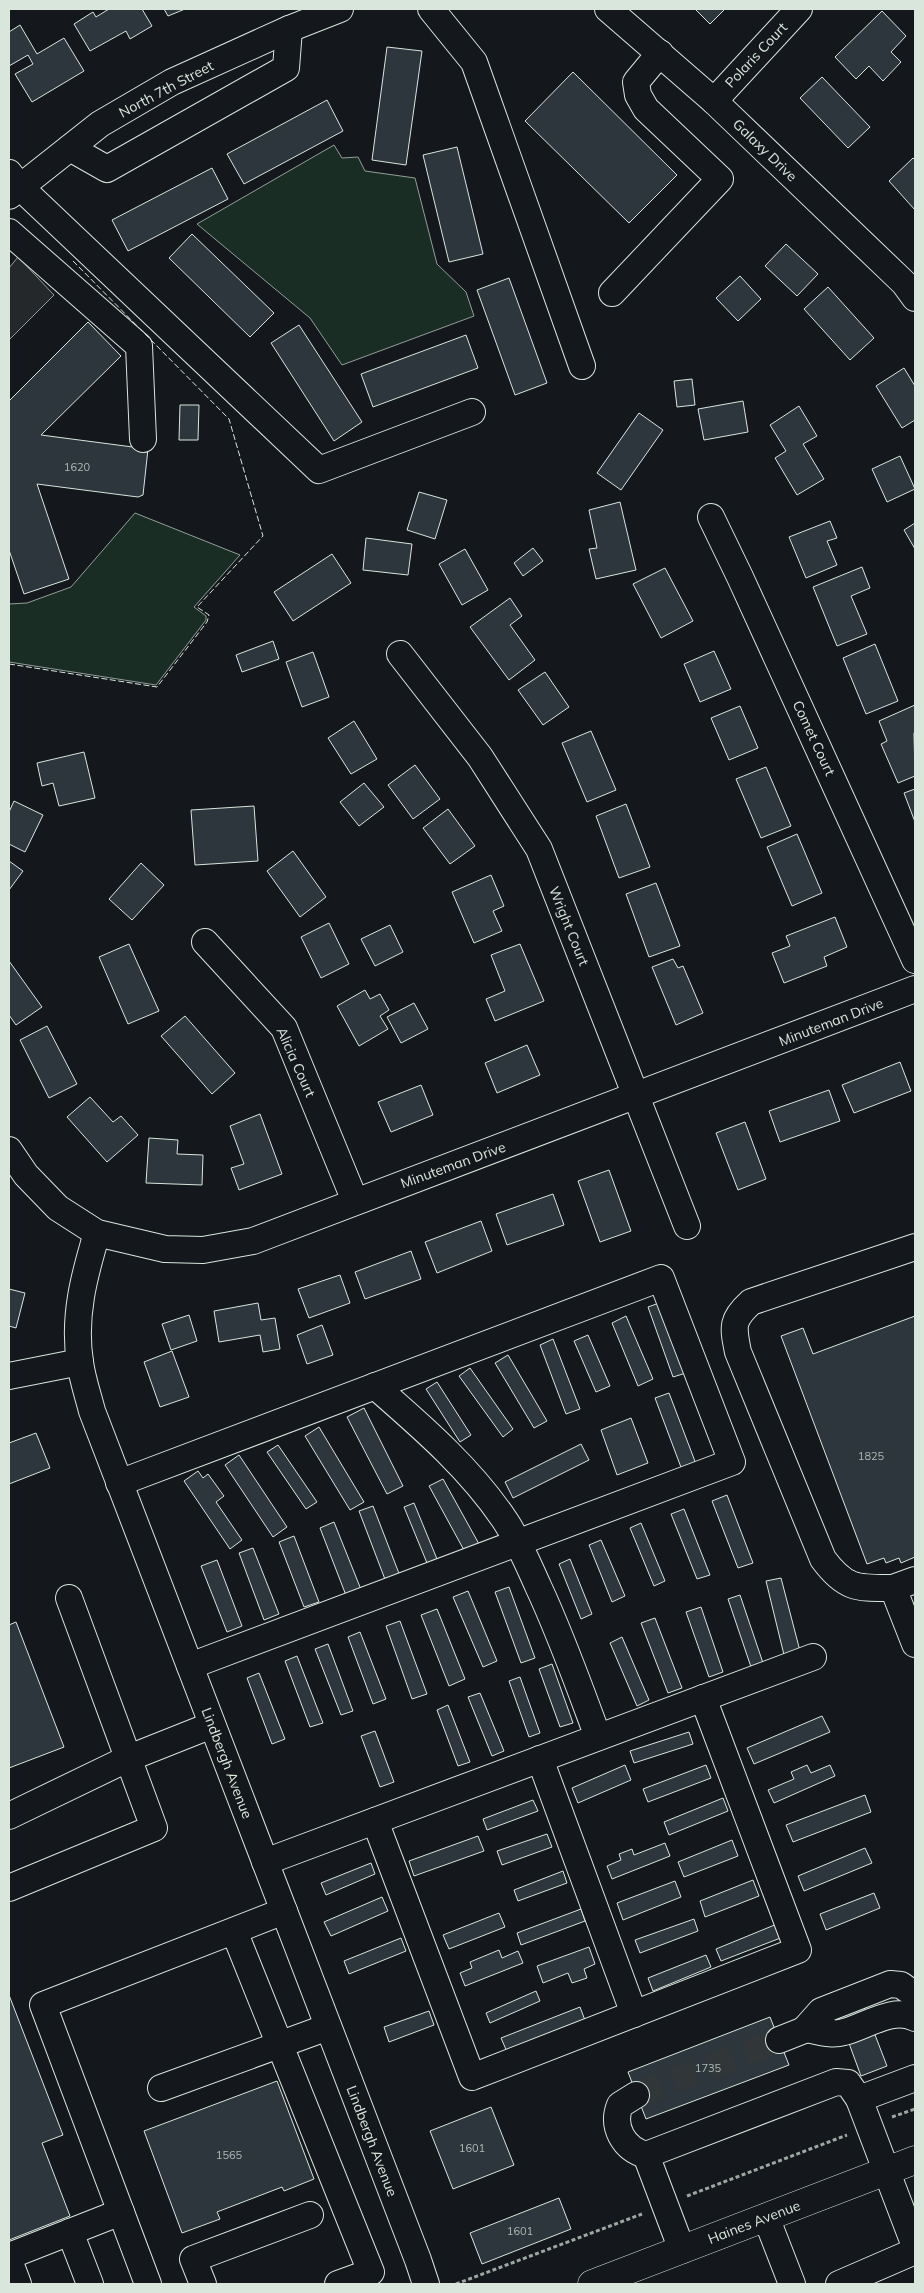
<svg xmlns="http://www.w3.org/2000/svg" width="924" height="2293" font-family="Mulish,sans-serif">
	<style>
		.green { fill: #1a2d24; stroke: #939e99 }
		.parking { fill: #24282b; stroke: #939e99 }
		.building { fill: #2c363c; stroke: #d8e6dc }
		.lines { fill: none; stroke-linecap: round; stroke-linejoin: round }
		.minor-tunnel { stroke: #313739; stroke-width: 26; stroke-dasharray: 26 13; stroke-linecap: butt }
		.minor-casing { stroke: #d8e6dc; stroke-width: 28 }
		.major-casing { stroke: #d8e6dc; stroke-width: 29 }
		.path { stroke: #9da8a2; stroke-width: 3; stroke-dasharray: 4 2.5; stroke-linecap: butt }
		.minor { stroke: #14181c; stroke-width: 26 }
		.major { stroke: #14181c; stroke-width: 28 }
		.fence { stroke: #d8e6dc; stroke-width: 1; stroke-dasharray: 6 2.5; stroke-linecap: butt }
		.labels { text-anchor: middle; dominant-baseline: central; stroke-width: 4; stroke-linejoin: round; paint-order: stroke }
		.number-label { font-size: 11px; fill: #adbab4 }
		.street-label { font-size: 14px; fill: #d8e6dc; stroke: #14181c }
	</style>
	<rect width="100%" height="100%" fill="#14181c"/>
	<g class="green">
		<polygon points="334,145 342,158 358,157 365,171 415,178 437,264 466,292 474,316 342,365 310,318 197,224"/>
		<polygon points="135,513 240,555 194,607 206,616 206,620 156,685 9,662 9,604 27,603 71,587"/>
	</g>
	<polygon class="parking" points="18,257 54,295 9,340 9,268"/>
	<g class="building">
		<polygon points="109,9 142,9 152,26 130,39 126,31 90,51 74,24 93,12 96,17"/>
		<polygon points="164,9 185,9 168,16"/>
		<polygon points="695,9 725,9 710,24"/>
		<polygon points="882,11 906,36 891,52 901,62 883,81 869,66 856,79 835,57"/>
		<polygon points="20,25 37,54 64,38 84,71 32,102 15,74 33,64 28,55 9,66 9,32"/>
		<polygon points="387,47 422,51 406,165 372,160"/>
		<polygon points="573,72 677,175 629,223 525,121"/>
		<polygon points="822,77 870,127 848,148 800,98"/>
		<polygon points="327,100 343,131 244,184 227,154"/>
		<polygon points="457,147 483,254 449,262 423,155"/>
		<polygon points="913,158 915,160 915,210 889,181"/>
		<polygon points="212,168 228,199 128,251 112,220"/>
		<polygon points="192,234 274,313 250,337 169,258"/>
		<polygon points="786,244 818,274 797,296 765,266"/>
		<polygon points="740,276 761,299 738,321 716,298"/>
		<polygon points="509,278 547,383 515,395 477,290"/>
		<polygon points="828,287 874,338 850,360 804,309"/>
		<polygon points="88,322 121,356 41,435 148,449 143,495 138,497 37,484 69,579 24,594 9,550 9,401"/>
		<polygon points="299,325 362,422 334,441 271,343"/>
		<polygon points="466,335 478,368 373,407 361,374"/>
		<polygon points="904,368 915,386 915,420 902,428 876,386"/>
		<polygon points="692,379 695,405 677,407 674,381"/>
		<polygon points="743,401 748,432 704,440 698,409"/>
		<polygon points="180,405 199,405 198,440 179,440"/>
		<polygon points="799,406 817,436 803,444 824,479 797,495 775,458 786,451 770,425"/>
		<polygon points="639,413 663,430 621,490 597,473"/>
		<polygon points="900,456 915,489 887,502 872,469"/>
		<polygon points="419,492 447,500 435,539 407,530"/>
		<polygon points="620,502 636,570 596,579 589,549 597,548 589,510"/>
		<polygon points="830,521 837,538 827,541 837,565 806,578 789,537"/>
		<polygon points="915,523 915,549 904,530"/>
		<polygon points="366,538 412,544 408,575 363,570"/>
		<polygon points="533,548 543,561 523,576 514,563"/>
		<polygon points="465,549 488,590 462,605 439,564"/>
		<polygon points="332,554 351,583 293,621 274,592"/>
		<polygon points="862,567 870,588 851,596 867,634 837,646 813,587"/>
		<polygon points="665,568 693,621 661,638 633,584"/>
		<polygon points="510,598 522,616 510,625 535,660 509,680 470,627"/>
		<polygon points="273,641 279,659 242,672 236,655"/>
		<polygon points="875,644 898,701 866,714 843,658"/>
		<polygon points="714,651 731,689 700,702 684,664"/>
		<polygon points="313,652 329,697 302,707 286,662"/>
		<polygon points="545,672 569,707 543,725 518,690"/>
		<polygon points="915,705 915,732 914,733 915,776 898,783 881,744 887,741 879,721"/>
		<polygon points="740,706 758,748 729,760 711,718"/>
		<polygon points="354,721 377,759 351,774 328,738"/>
		<polygon points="591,731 616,790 587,802 562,743"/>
		<polygon points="84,752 95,798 59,806 53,783 42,786 37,763"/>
		<polygon points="415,765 440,799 413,819 388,785"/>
		<polygon points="766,767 791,826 761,838 736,779"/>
		<polygon points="364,783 384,807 359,826 340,802"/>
		<polygon points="915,789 915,822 904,793"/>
		<polygon points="14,801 43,815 25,852 9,844 9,812"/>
		<polygon points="626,804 650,867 619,878 596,816"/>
		<polygon points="254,806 258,861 195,865 191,810"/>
		<polygon points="448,809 475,846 450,864 423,828"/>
		<polygon points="797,834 822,893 792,906 767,847"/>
		<polygon points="293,851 326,897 300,917 267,871"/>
		<polygon points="9,861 23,871 9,890"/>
		<polygon points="141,863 164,885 132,920 109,899"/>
		<polygon points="491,875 504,906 493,911 502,931 474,943 452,892"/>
		<polygon points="656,883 680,946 649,957 626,894"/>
		<polygon points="835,917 847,947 824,957 827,966 784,983 772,953 790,946 786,936"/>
		<polygon points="329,923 349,964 321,978 301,937"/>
		<polygon points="390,925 403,952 375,966 361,939"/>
		<polygon points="129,944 159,1011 128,1024 99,957"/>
		<polygon points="520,944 544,1001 495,1021 486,999 505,991 491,955"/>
		<polygon points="673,959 678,968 683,966 703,1013 676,1025 652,967"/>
		<polygon points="9,961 42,1007 16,1025 9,1015"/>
		<polygon points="365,990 370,999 380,994 389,1010 380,1016 388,1029 359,1046 337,1006"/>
		<polygon points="414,1003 428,1029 401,1043 387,1017"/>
		<polygon points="185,1016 235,1073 212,1094 161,1036"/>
		<polygon points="47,1026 77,1084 49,1098 20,1040"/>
		<polygon points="527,1045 540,1075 497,1093 485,1063"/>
		<polygon points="900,1062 911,1091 854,1113 842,1085"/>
		<polygon points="421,1085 433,1115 391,1132 378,1102"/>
		<polygon points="829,1090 840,1121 780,1142 769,1111"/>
		<polygon points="90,1097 113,1122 121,1116 138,1135 107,1162 67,1117"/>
		<polygon points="260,1114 282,1174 239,1190 231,1168 244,1164 230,1126"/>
		<polygon points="745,1122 766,1179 738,1190 716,1133"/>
		<polygon points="149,1138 178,1140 177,1154 203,1155 202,1185 146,1183"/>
		<polygon points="609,1170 631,1231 600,1242 578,1181"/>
		<polygon points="553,1194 564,1225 507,1245 496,1214"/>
		<polygon points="481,1221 492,1251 437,1273 425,1242"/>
		<polygon points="411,1251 421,1279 365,1299 355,1272"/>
		<polygon points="340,1275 350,1303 309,1318 298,1289"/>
		<polygon points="9,1289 25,1293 16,1328 9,1326"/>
		<polygon points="662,1302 686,1373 673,1377 648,1307"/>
		<polygon points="258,1303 261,1320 275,1318 280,1349 263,1352 260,1335 219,1342 214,1311"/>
		<polygon points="189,1315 197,1341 171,1350 162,1324"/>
		<polygon points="626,1316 653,1379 638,1386 612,1323"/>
		<polygon points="915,1316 915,1557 901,1563 899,1558 886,1563 884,1558 867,1564 781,1336 803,1328 813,1354"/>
		<polygon points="322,1325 333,1355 307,1364 297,1335"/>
		<polygon points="588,1335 610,1386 596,1392 574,1341"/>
		<polygon points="553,1339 580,1409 566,1414 540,1345"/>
		<polygon points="172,1351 189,1397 160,1407 144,1362"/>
		<polygon points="508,1355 547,1421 534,1428 495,1363"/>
		<polygon points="470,1368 513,1429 503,1437 459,1376"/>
		<polygon points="437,1382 471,1435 460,1442 426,1389"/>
		<polygon points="669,1393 696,1464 682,1470 655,1398"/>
		<polygon points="364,1408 403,1486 387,1494 347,1417"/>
		<polygon points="631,1418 648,1463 617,1475 601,1430"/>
		<polygon points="319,1427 364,1502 350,1510 305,1436"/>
		<polygon points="36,1433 50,1468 9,1484 9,1443"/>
		<polygon points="581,1444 589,1460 513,1498 505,1482"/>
		<polygon points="278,1445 317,1502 306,1509 267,1452"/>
		<polygon points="239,1455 287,1527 273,1537 225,1465"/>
		<polygon points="198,1471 203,1478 208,1474 224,1496 216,1502 242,1540 230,1549 184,1481"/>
		<polygon points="443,1479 479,1544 465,1552 429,1486"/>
		<polygon points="727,1495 753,1563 738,1568 712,1501"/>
		<polygon points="414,1503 437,1559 427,1563 404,1507"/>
		<polygon points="373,1506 400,1576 386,1582 359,1511"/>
		<polygon points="684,1509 710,1575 697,1579 671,1514"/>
		<polygon points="334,1522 362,1592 347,1598 320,1528"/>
		<polygon points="641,1523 665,1581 654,1586 630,1528"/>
		<polygon points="294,1536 319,1602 304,1607 279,1542"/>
		<polygon points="601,1540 625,1596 612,1602 589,1545"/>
		<polygon points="253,1548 279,1614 264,1620 239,1553"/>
		<polygon points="570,1559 592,1614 581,1619 559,1564"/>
		<polygon points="217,1560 242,1626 227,1632 201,1566"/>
		<polygon points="781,1578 800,1651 784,1655 766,1581"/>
		<polygon points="509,1587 535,1658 521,1663 495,1592"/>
		<polygon points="468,1591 497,1661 483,1667 453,1597"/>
		<polygon points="740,1595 763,1663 751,1667 728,1599"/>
		<polygon points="701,1607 723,1672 709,1677 686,1612"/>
		<polygon points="437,1609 465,1679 449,1686 421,1615"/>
		<polygon points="655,1618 682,1688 668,1693 641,1623"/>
		<polygon points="400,1621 427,1694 412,1699 386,1626"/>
		<polygon points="16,1622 64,1747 9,1768 9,1625"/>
		<polygon points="360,1632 386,1699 373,1704 348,1637"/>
		<polygon points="622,1637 649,1700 637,1706 610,1643"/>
		<polygon points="328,1644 353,1711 341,1715 315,1649"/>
		<polygon points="297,1656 323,1723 310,1727 285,1661"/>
		<polygon points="552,1664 573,1723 560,1727 539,1669"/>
		<polygon points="259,1673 285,1739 272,1744 247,1678"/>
		<polygon points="520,1677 540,1733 529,1737 509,1681"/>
		<polygon points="480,1693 504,1751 492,1756 468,1697"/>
		<polygon points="448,1705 470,1762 458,1766 437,1710"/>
		<polygon points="822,1716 830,1732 754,1764 747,1748"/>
		<polygon points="375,1731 394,1782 380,1787 361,1736"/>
		<polygon points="689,1732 693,1744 634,1763 630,1751"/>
		<polygon points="625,1765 631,1780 578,1803 572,1788"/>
		<polygon points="706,1765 711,1778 648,1802 643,1789"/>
		<polygon points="807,1765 811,1773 830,1765 835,1776 774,1803 768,1790 794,1779 791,1772"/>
		<polygon points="865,1795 871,1812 793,1842 786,1825"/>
		<polygon points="723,1798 728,1811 669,1835 664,1822"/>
		<polygon points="533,1800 538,1811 487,1830 483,1819"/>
		<polygon points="547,1834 552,1847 502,1865 497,1851"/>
		<polygon points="478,1836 484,1851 414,1876 409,1861"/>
		<polygon points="732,1840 738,1856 684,1877 678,1862"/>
		<polygon points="665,1843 670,1856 612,1879 607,1866 621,1860 619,1854 632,1849 634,1855"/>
		<polygon points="865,1848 872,1863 804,1891 798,1876"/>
		<polygon points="371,1863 375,1874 326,1895 321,1883"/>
		<polygon points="563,1871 567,1883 518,1901 514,1890"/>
		<polygon points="753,1880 759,1896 705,1917 700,1901"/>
		<polygon points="675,1881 681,1897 623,1920 617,1903"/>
		<polygon points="874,1893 880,1908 826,1930 820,1914"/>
		<polygon points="382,1897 388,1911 331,1936 324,1922"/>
		<polygon points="581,1909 585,1921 521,1945 517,1933"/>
		<polygon points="499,1913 505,1927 449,1949 443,1935"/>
		<polygon points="694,1919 698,1931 640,1953 635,1940"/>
		<polygon points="777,1924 783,1937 721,1961 716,1949"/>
		<polygon points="401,1938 406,1951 349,1974 344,1961"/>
		<polygon points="589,1947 595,1964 584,1969 587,1978 572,1983 568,1973 543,1983 537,1966"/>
		<polygon points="499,1950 502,1958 518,1951 523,1963 465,1986 460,1973 472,1968 470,1962"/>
		<polygon points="706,1955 711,1967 653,1991 648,1978"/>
		<polygon points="857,1988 887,2066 861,2076 832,1997"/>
		<polygon points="536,1991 540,2001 490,2023 486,2013"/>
		<polygon points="9,1995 63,2135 42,2143 70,2216 9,2240"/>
		<polygon points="580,2007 586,2023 508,2054 501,2038"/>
		<polygon points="429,2011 434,2025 389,2042 384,2027"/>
		<polygon points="770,2017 789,2065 646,2119 628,2072"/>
		<polygon points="277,2081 314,2179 284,2191 282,2187 217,2212 220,2219 182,2233 144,2131"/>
		<polygon points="491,2107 514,2165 453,2189 430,2131"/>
		<polygon points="559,2198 571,2229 482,2264 470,2233"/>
	</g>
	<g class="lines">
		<polyline class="minor-tunnel" points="636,2095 779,2040"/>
		<g class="minor-casing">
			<g id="minor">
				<polyline points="431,9 474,62 582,366"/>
				<polyline points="608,9 714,101 904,283 915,298"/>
				<polyline points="714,101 799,9"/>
				<polyline points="70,148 107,169 286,68 289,29"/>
				<polyline points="9,173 19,186 319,470 472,412"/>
				<polyline points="9,196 100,124 172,82 289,29 340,9"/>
				<polyline points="9,232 139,346 143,439"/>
				<polyline points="612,293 720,179 646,109 638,95 636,82 660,53"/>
				<polyline points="711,517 740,577 915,960"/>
				<polyline points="400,654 480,757 539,849 687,1226"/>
				<polyline points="205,942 284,1028 355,1201"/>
				<polyline points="9,1150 26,1175 58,1208 97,1233 165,1249 203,1250 253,1241 915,989"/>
				<path d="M97 1233C84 1276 73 1317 80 1362 82 1378 88 1395 92 1411L418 2260 426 2284"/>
				<polyline points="9,1376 80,1362"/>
				<path d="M375 1386C422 1427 471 1469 506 1522 519 1542 528 1564 538 1586 561 1635 579 1686 598 1737"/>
				<polyline points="119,1483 661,1278 732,1462 190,1666"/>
				<polyline points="915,1580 893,1588 915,1644"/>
				<path d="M893 1588C858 1588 846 1590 823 1559L738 1352C733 1327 731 1320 751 1302L915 1247"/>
				<polyline points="540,1759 634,2014"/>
				<polyline points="9,1816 129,1758 212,1725"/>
				<polyline points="375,1821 472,2077 798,1950 703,1698"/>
				<polyline points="265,1862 813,1657"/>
				<polyline points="9,1888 154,1828 69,1598"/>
				<polyline points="234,1931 371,2272 338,2284"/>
				<polyline points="805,2029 821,2011 890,1984 901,1985 915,1995"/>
				<path d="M805 2029C819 2031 830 2036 844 2032 865 2027 893 2006 915 2018"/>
				<polyline points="779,2040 822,2023"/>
				<polyline points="161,2088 328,2027"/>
				<path d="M636 2095 620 2105C611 2127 624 2149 646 2155L836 2082 848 2083 859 2099 915 2246"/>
				<polyline points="859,2099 915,2078"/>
				<polyline points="646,2155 682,2250"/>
				<polyline points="766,2217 792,2284"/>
				<polyline points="70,2232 90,2284"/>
				<polyline points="9,2256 121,2212"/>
				<polyline points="9,2260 18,2284"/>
				<polyline points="148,2284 43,2005 284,1911"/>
				<polyline points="203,2284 193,2259 310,2215"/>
				<polyline points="839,2284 915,2251"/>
			</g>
		</g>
		<g class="major-casing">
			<polyline id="major" points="592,2284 915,2160"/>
		</g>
		<g class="path">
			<polyline points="892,2117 915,2109"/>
			<polyline points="687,2196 847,2135"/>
			<polyline points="456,2284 642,2214"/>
		</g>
		<use href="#minor" class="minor"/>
		<use href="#major" class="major"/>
		<polyline class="fence" points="9,664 157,687 207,622 209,615 197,607 263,536 229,419 73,261"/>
	</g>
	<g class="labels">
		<g class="number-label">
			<text x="77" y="467">1620</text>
			<text x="871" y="1456">1825</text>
			<text x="708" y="2068">1735</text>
			<text x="472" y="2148">1601</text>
			<text x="229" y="2155">1565</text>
			<text x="520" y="2231">1601</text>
		</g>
		<g class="street-label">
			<text transform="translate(756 55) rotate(-47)">Polaris Court</text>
			<text transform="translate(166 89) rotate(-28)">North 7th Street</text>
			<text transform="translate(765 150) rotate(44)">Galaxy Drive</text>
			<text transform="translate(814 738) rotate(65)">Comet Court</text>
			<text transform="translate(569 926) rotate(68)">Wright Court</text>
			<text transform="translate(831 1022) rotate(-21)">Minuteman Drive</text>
			<text transform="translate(296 1062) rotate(66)">Alicia Court</text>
			<text transform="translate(453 1165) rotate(-20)">Minuteman Drive</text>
			<text transform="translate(227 1763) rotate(69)">Lindbergh Avenue</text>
			<text transform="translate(372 2141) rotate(69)">Lindbergh Avenue</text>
			<text transform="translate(754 2222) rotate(-21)">Haines Avenue</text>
		</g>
	</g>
	<rect width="924" height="2293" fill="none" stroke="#d8e6dc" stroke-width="20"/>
</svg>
